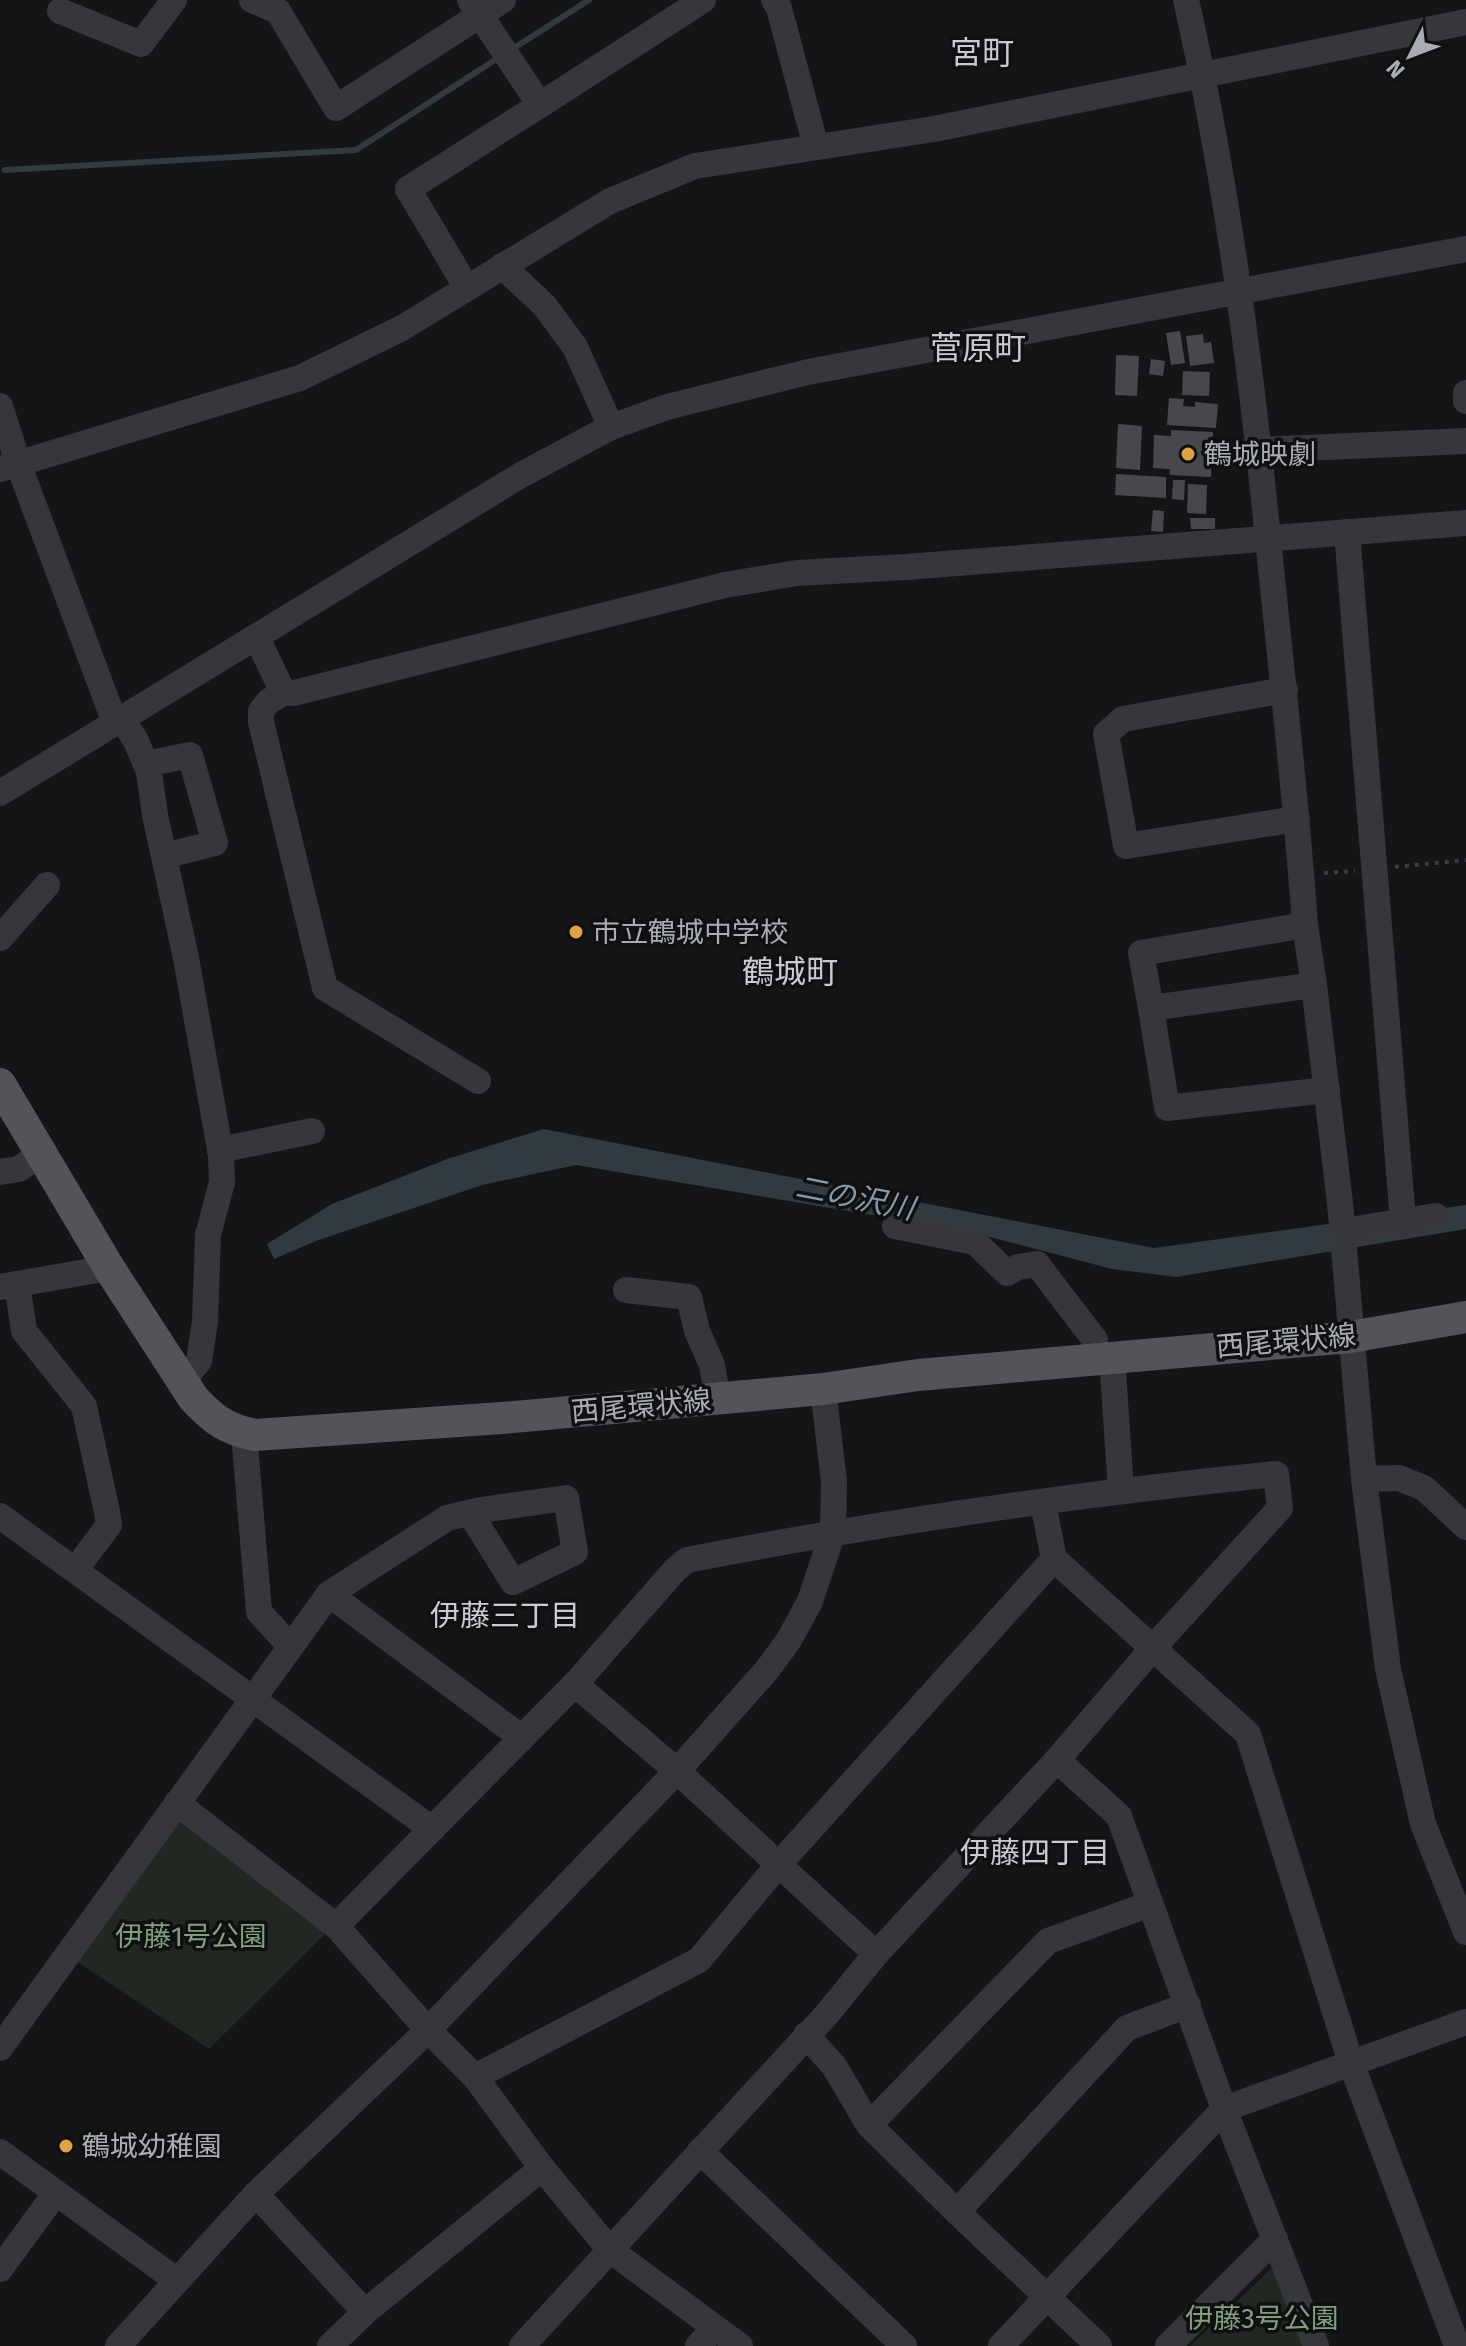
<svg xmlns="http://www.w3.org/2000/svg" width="1466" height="2346" font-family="'Fira Sans','Noto Sans JP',sans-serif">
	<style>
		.green { fill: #212822 }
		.water { fill: #313a3f }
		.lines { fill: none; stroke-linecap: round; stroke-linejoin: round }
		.stream { stroke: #313a3f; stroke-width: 6 }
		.building { fill: #47484b }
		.path { stroke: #3c3e41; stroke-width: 4; stroke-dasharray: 4 6; stroke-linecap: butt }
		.minor { stroke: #36373b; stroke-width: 26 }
		.major { stroke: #525459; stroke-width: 32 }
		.poi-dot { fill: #dfa344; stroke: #101011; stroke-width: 3 }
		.labels { text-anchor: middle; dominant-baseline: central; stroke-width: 7; stroke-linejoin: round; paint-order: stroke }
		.poi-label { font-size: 28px; fill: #a8acb5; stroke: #101011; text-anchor: start }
		.street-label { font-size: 28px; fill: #a8acb5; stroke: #101011 }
		.park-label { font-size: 28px; fill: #819e81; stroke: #101011 }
		.water-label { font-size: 30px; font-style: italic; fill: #829bac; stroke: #101011 }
		.neighbourhood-label { font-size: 30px; fill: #c8cbd1; stroke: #101011 }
		.quarter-label { font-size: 32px; fill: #c8cbd1; stroke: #101011 }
	</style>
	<rect width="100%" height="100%" fill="#141516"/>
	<g class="green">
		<polygon points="173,1813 326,1933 209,2049 70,1957"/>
		<polygon points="1274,2266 1303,2346 1190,2346"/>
	</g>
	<polygon class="water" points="544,1129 1154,1248 1466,1205 1466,1229 1176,1277 1112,1269 967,1231 576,1165 482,1185 316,1241 274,1259 267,1244 332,1204 450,1158"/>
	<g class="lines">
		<g class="stream">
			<polyline points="511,50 589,0"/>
			<polyline points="5,170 356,150 501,56"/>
		</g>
	</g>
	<g class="building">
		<polygon points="1180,331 1185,363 1171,365 1166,333"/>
		<polygon points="1203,334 1204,343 1211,342 1214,363 1190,366 1186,336"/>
		<polygon points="1116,355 1139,356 1137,396 1115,395"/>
		<polygon points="1151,359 1165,361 1163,376 1149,374"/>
		<polygon points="1183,371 1210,372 1209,396 1182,395"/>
		<polygon points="1169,398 1184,399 1183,406 1195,407 1195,402 1218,404 1216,428 1167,425"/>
		<polygon points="1118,424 1142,426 1140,470 1116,468"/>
		<polygon points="1171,430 1213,432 1211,477 1170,475 1170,469 1153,468 1154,435 1171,436"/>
		<polygon points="1116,474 1166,477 1166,498 1115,495"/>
		<polygon points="1173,480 1185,480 1184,500 1172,499"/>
		<polygon points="1188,484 1207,485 1206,514 1187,513"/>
		<polygon points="1153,510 1164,511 1163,532 1151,531"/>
		<polygon points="1190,518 1215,518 1215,529 1191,529"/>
	</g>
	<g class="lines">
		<g class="path">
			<polyline points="1395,867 1466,860"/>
			<polyline points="1324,873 1355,871"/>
		</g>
		<g class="minor">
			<polyline points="252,0 278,11 336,108 503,0"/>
			<polyline points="774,0 779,8 816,147"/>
			<path d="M1186 0C1226 177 1250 358 1268 539 1281 668 1296 796 1305 925L1314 985 1340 1203 1364 1479 1388 1669 1423 1824 1466 1932"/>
			<polyline points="60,11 141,44 174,0"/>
			<polyline points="540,105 703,0"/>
			<polyline points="502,266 544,305 575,347 611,427"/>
			<polyline points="467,288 408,189 540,105 470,0"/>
			<polyline points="1466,393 1466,401"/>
			<polyline points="0,406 18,463 115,723"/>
			<polyline points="1260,450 1466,441"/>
			<polyline points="0,469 300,378 402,328 610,201 695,166 934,129 1466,22"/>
			<polyline points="1347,532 1403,1221"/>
			<polyline points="257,638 283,692 294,693 725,585 797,573 906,567 1466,523"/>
			<polyline points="1285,690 1123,719 1106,734 1126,846 1297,819"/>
			<polyline points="285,692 269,701 261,711 261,722 325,988 478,1081"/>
			<polyline points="122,719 136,741 149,772 155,815 186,958 221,1155 222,1182 208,1235 205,1322 199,1361 183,1380"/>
			<polyline points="146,764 190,755 215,843 164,856"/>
			<polyline points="0,793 521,475 611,427 667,407 808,372 1466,249"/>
			<polyline points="0,938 47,885"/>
			<polyline points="1314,985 1151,1008 1167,1108 1327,1090"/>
			<polyline points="1151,1008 1141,953 1305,925"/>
			<polyline points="220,1150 312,1131"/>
			<polyline points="0,1172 19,1169 42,1153"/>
			<polyline points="895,1226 975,1242 1007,1273 1018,1267 1037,1264 1095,1340 1097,1358"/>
			<polyline points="1343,1231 1436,1216"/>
			<polyline points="17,1284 24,1331 84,1406 107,1512 109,1525 75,1570"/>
			<polyline points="0,1287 109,1268"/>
			<polyline points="626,1290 689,1297 697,1331 712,1365 718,1399"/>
			<polyline points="1112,1357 1121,1490"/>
			<polyline points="244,1433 259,1612 290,1646"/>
			<polyline points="1364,1479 1399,1478 1424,1488 1466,1527"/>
			<polyline points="1043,1503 1054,1559 1248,1734 1351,2063 1457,2346"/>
			<polyline points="0,1516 432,1829"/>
			<polyline points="329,1594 522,1738"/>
			<polyline points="575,1684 677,1771 876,1954"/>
			<polyline points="1057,1760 1119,1816 1224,2109 1316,2346"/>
			<polyline points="177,1803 336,1926 428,2030 475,2077 542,2168 610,2250 740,2346"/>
			<path d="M336 1926 575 1684 675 1570 687 1560C882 1522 1078 1494 1276 1474L1280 1508 1152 1649 1057 1760 876 1954 827 2014 522 2346"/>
			<polyline points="806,2035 834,2066 869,2125 957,2212 1099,2346"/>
			<polyline points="0,2048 329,1594 447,1518 481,1510 566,1498 575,1552 513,1582 470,1513"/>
			<polyline points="475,2077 699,1960 779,1864 1054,1559"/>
			<polyline points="869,2125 1048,1941 1150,1904"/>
			<polyline points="700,2151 904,2346"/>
			<polyline points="0,2152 176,2280"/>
			<polyline points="256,2194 365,2312"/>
			<polyline points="957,2212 1127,2028 1188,2005"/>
			<polyline points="0,2269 55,2194"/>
			<polyline points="118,2346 256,2194 428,2030 677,1771 767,1670 789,1640 810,1601 833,1532 834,1481 823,1389"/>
			<polyline points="330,2346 365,2312 542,2168"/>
			<polyline points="698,2346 715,2328"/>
			<polyline points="1001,2346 1224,2109 1466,2022"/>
			<polyline points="1168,2346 1275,2239"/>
		</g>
		<path class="major" d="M0 1084 109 1268 194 1399C214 1420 226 1429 255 1435L502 1418 823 1389 918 1375 1350 1337 1466 1317"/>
	</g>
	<g class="poi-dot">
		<circle cx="1188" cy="454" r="8"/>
		<circle cx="576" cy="932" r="8"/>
		<circle cx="66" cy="2146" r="8"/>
	</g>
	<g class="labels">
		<g class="poi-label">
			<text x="1204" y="454">鶴城映劇</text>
			<text x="592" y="932">市立鶴城中学校</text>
			<text x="82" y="2146">鶴城幼稚園</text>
		</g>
		<g class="street-label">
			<text transform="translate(1286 1341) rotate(-5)">西尾環状線</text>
			<text transform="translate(641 1406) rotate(-5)">西尾環状線</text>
		</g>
		<g class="park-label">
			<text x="191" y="1936">伊藤1号公園</text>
			<text x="1262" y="2318">伊藤3号公園</text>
		</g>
		<g class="water-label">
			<text transform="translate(855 1198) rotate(11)">二の沢川</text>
		</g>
		<g class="neighbourhood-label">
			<text x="505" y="1616">伊藤三丁目</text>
			<text x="1035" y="1853">伊藤四丁目</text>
		</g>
		<g class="quarter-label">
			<text x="982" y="53">宮町</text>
			<text x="978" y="348">菅原町</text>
			<text x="790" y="972">鶴城町</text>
		</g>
	</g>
	<g transform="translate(1410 56) rotate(228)" stroke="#101011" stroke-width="6" paint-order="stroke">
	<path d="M0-6L14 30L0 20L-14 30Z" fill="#a8acb5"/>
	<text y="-12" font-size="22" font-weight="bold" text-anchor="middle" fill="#a8acb5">N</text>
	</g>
</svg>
